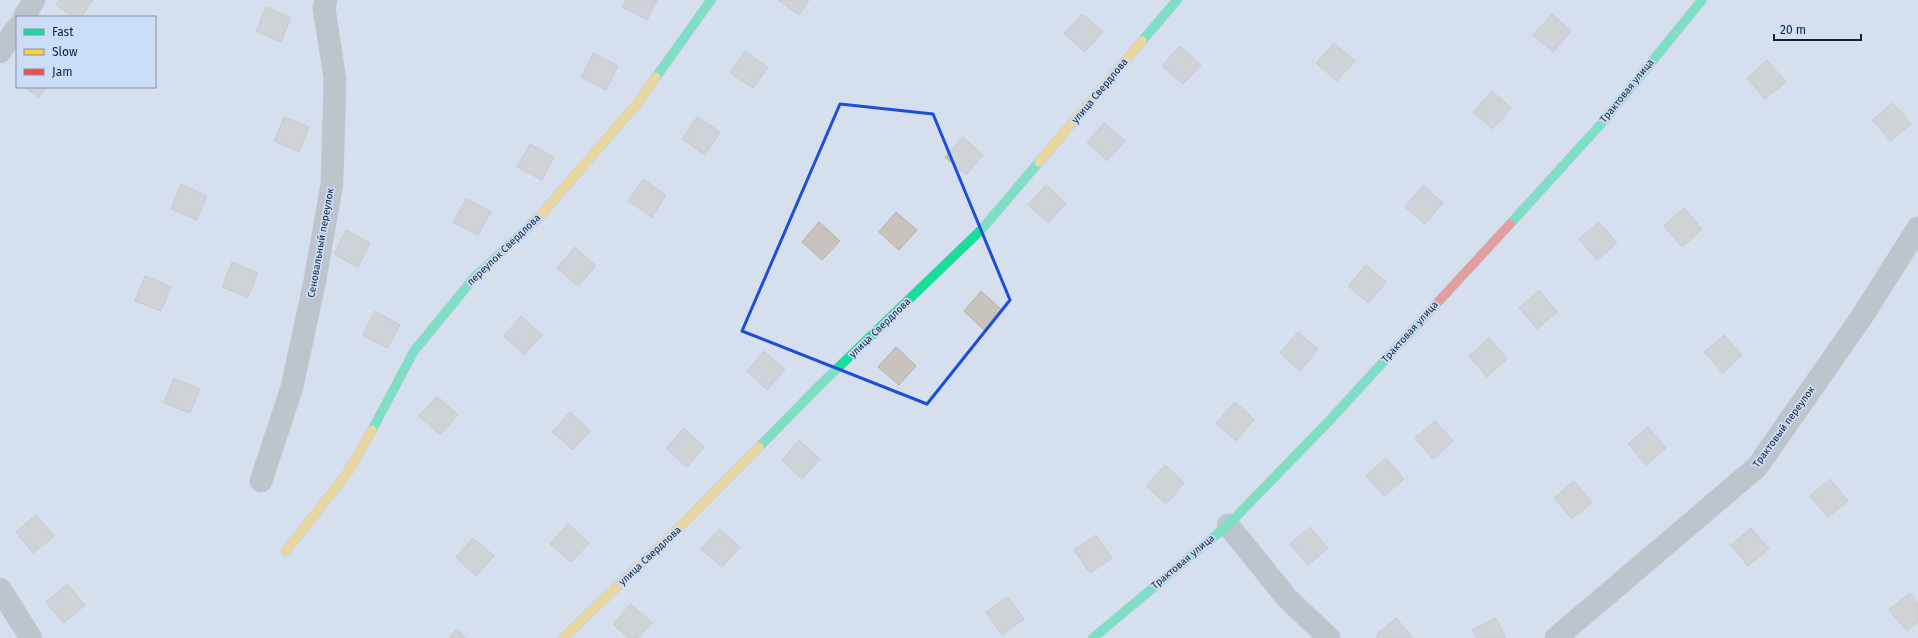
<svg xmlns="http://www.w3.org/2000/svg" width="1918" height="638" font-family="'Fira Sans',sans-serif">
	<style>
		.building { fill: #c8c4bd; stroke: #b6b2ab }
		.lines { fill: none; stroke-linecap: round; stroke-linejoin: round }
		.street-casing { stroke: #b0bac7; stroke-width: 23 }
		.fast-casing { stroke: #b0bac7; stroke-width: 10 }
		.slow-casing { stroke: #b0bac7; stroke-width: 10 }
		.jam-casing { stroke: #b0bac7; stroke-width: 10 }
		.street { stroke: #9fa5a2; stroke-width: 22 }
		.fast { stroke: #16e098; stroke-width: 9 }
		.slow { stroke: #ffcf43; stroke-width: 9 }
		.jam { stroke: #f24e42; stroke-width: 9 }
		.marked { fill: none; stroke: #1d4ed8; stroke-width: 3; stroke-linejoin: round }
		.labels { text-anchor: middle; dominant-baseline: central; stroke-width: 3.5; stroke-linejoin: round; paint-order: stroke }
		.street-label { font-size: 10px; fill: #102138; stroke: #ccddf7 }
	</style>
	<rect width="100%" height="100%" fill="#d6dfed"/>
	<g class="building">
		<polygon points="59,0 93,0 81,17 73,17 56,5"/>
		<polygon points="626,0 657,0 647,20 622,7"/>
		<polygon points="778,0 809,0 799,15"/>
		<polygon points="266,7 291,18 281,42 256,31"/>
		<polygon points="1082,14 1103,32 1085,52 1064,34"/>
		<polygon points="1552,14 1571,31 1553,52 1533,35"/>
		<polygon points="1334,43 1355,61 1337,81 1316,63"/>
		<polygon points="1180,46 1201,65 1183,84 1162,66"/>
		<polygon points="745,51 768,67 753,88 730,73"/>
		<polygon points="593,53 618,66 606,90 581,77"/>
		<polygon points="1767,60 1786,82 1765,99 1747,78"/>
		<polygon points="24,87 46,87 39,97"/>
		<polygon points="1492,91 1511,108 1493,129 1473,112"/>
		<polygon points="1893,103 1911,124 1891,141 1872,120"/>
		<polygon points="284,117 309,127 299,152 274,141"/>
		<polygon points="697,117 720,132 705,155 682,139"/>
		<polygon points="1104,123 1125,141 1107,161 1087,142"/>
		<polygon points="963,137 983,155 966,175 945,157"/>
		<polygon points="530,144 554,157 542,180 517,167"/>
		<polygon points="643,179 666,195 652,217 628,201"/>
		<polygon points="181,184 207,196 197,220 171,209"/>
		<polygon points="1046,185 1066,203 1049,223 1028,205"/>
		<polygon points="1423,185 1443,203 1425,224 1405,207"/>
		<polygon points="466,199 491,212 478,235 453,222"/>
		<polygon points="1684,208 1702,229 1682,247 1664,226"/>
		<polygon points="896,212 917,230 899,250 879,232"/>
		<polygon points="819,222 840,241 822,260 802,242"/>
		<polygon points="1599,222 1617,243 1597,260 1579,239"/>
		<polygon points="346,230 370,243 358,267 334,254"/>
		<polygon points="575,247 596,266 578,286 557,268"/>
		<polygon points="232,262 258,273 248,297 222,287"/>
		<polygon points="1366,265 1386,282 1368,303 1348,286"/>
		<polygon points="145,276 171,287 161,311 135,301"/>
		<polygon points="1539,290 1557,312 1537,329 1519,308"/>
		<polygon points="981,291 1002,310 984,330 964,311"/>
		<polygon points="375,311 400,325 387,348 363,335"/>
		<polygon points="521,316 542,335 524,355 504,336"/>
		<polygon points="1298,332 1318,349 1300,371 1280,353"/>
		<polygon points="1724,335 1742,355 1723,373 1704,352"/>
		<polygon points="1489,338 1507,359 1487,377 1469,356"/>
		<polygon points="896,347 916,366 899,385 878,367"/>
		<polygon points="764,351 785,370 767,390 747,371"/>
		<polygon points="174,378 200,389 190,413 164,403"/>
		<polygon points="437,396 458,415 440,435 419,416"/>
		<polygon points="1235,402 1254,419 1236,441 1216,423"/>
		<polygon points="570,412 590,431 573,450 552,432"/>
		<polygon points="1435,421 1453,441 1433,459 1415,438"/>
		<polygon points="1648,427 1666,448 1646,465 1628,444"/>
		<polygon points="684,428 704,447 687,467 666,448"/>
		<polygon points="799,440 820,459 802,479 782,460"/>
		<polygon points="1386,458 1404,479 1384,496 1366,476"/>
		<polygon points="1165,465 1184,483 1166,504 1146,486"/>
		<polygon points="1830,479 1848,501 1828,517 1810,496"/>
		<polygon points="1574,481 1592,502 1572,519 1554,498"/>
		<polygon points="36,515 54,536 33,553 16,532"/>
		<polygon points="568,524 589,543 571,562 550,544"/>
		<polygon points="1310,527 1328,548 1308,565 1290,544"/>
		<polygon points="1751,528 1769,549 1748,566 1731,545"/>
		<polygon points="719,529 740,547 722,567 701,549"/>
		<polygon points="1096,535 1112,558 1090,573 1074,550"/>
		<polygon points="473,538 494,556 476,576 456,557"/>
		<polygon points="67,584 85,605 64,623 46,602"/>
		<polygon points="1910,593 1918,603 1918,622 1907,631 1889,610"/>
		<polygon points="1008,597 1024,619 1002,635 986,612"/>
		<polygon points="631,604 652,623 638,638 629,638 613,624"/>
		<polygon points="1396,618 1413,638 1378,638 1376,635"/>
		<polygon points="1496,618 1506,638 1477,638 1472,630"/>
		<polygon points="457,629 466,638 449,638"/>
	</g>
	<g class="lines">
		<g class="street-casing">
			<g id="street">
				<polyline points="24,17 34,0"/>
				<polyline points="0,52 17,28"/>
				<polyline points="261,481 292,387 314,285 332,184 335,79 324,8 326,0"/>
				<polyline points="1228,525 1287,598 1329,638"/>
				<polyline points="0,589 31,638"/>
				<polyline points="1556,638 1757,467 1861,318 1918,228"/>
			</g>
		</g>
		<g class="fast-casing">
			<g id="fast">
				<polyline points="1142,41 1177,0"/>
				<polyline points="656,77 711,0"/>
				<polyline points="1510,224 1601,124 1702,0"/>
				<polyline points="372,430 414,351 473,279 539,217"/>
				<polyline points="759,447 820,385 982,229 1039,162"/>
				<polyline points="1093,638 1228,525 1330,420 1427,314"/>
			</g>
		</g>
		<g class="slow-casing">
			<g id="slow">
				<polyline points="1039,162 1142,41"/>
				<polyline points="539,217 635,106 656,77"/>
				<polyline points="286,551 348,472 372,430"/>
				<polyline points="563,638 679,528 759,447"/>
			</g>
		</g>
		<g class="jam-casing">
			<polyline id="jam" points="1427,314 1510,224"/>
		</g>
		<use href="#street" class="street"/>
		<use href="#fast" class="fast"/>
		<use href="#slow" class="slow"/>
		<use href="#jam" class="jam"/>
	</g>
	<path d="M0 0H1918V638H0ZM840 104 933 114 1010 300 927 404 742 331Z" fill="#d6dfed" fill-opacity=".55" fill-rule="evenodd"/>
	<path class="marked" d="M840 104 933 114 1010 300 927 404 742 331Z"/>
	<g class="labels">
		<g class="street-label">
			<text transform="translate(1100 91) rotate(-50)">улица Свердлова</text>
			<text transform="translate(1627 91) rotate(-51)">Трактовая улица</text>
			<text transform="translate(321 243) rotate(-80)">Сеновальный переулок</text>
			<text transform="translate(504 250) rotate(-44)">переулок Свердлова</text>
			<text transform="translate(880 328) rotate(-44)">улица Свердлова</text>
			<text transform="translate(1410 332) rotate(-48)">Трактовая улица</text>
			<text transform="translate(1784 427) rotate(-54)">Трактовый переулок</text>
			<text transform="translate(650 556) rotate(-43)">улица Свердлова</text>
			<text transform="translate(1183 562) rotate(-40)">Трактовая улица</text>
		</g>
	</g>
	<rect x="16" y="16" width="140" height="72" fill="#ccddf7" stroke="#8192ab"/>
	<rect x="24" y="29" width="20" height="6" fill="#16e098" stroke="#8192ab"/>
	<text x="52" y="36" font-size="12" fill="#102138">Fast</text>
	<rect x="24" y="49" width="20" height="6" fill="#ffcf43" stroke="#8192ab"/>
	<text x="52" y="56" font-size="12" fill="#102138">Slow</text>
	<rect x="24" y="69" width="20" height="6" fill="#f24e42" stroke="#8192ab"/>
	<text x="52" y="76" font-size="12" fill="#102138">Jam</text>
	<path d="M1774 34v6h87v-6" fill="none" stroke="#102138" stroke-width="2"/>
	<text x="1780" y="34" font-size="12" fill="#102138" stroke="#ccddf7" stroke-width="3" paint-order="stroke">20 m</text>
</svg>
